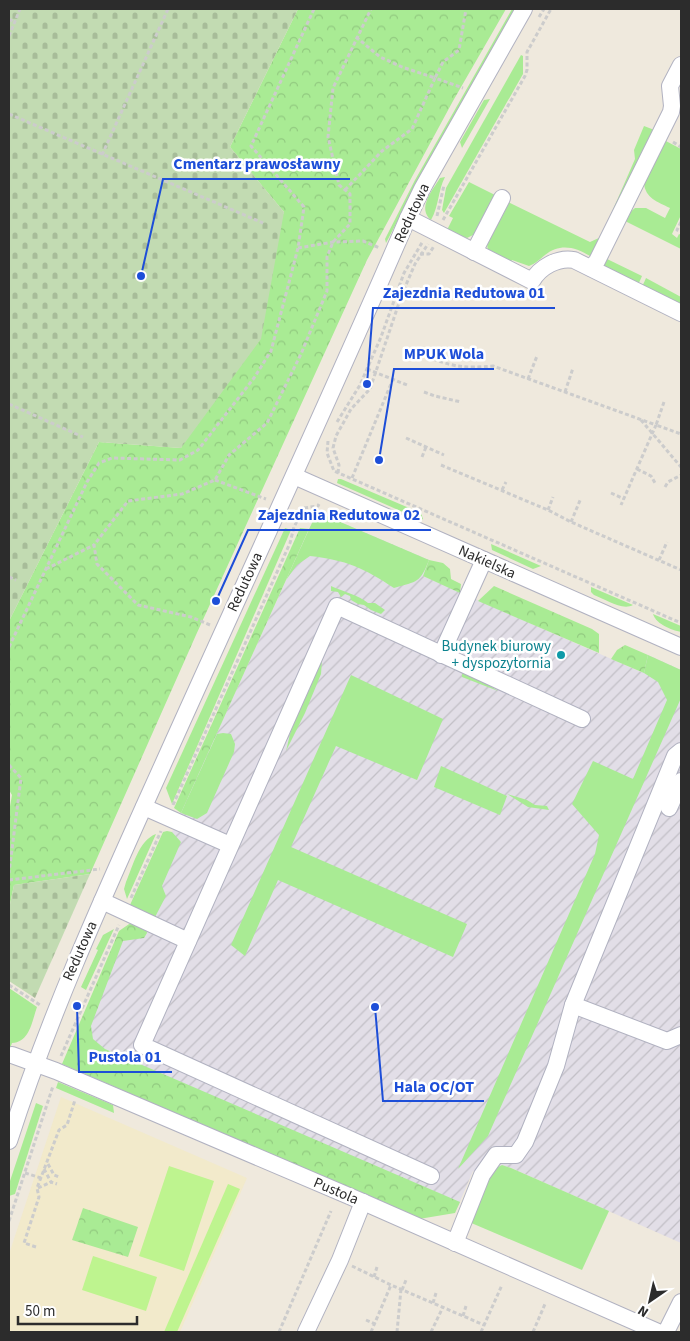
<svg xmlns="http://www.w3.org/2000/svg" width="690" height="1341" font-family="'Source Sans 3',sans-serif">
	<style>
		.industrial { fill: url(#industrial-furrows) }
		.education { fill: #f2eacb }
		.grass { fill: #a9eb94 }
		.forest { fill: url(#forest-crowns) }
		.cemetery { fill: url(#cemetery-stones) }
		.pitch { fill: #bef48f }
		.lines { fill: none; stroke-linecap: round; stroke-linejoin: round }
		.minor-casing { stroke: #b1b2c1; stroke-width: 18 }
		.path { stroke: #ccc; stroke-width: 3; stroke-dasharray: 4 2.5; stroke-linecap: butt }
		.minor { stroke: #fff; stroke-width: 16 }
		.culture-dot { fill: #0f9aa8; stroke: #fff; stroke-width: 2 }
		.labels { text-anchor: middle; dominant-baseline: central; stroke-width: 5; stroke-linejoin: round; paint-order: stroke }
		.street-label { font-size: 15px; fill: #2c2c2c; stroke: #fff }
		.culture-label { font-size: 15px; fill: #0d838f; stroke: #fff; text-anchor: end }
		.leader { fill: none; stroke: #1d4ed8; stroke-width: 2 }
		.callout-dot { fill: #1d4ed8; stroke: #fff; stroke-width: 2 }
		.callout-label { font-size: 16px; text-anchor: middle; font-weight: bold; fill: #1d4ed8; stroke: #fff; stroke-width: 5; stroke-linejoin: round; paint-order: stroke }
	</style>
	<defs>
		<pattern id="industrial-furrows" width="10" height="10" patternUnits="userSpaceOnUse" patternTransform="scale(1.25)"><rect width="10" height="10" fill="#e2dee7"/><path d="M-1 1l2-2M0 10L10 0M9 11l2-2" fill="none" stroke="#c2bfc6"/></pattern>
		<pattern id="forest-crowns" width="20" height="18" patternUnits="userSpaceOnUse" patternTransform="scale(1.25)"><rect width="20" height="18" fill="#a9eb94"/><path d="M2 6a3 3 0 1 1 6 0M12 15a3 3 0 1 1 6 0" fill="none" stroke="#92ca80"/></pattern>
		<pattern id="cemetery-stones" width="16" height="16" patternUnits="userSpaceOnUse" patternTransform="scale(1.25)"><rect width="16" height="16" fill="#c2dbb2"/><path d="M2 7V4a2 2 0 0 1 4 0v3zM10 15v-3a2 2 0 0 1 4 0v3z" fill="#a7bc99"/></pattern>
	</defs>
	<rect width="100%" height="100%" fill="#efe9dd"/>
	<polygon class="industrial" points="317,512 429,560 423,576 641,672 648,655 681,670 681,1243 511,1168 502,1165 487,1177 473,1171 455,1213 75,1046"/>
	<polygon class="education" points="61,1097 247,1178 180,1332 9,1332 9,1254"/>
	<g class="grass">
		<polygon points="512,9 515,9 426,166 386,243 385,239 415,180"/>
		<polygon points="521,55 523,56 523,74 444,213 442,210 446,188"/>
		<polygon points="490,99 462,148 460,142 484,100"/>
		<path d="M644 126 657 131 594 254 590 256C575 247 560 243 545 255 540 259 535 264 529 266L512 260 510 263 488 251 487 244 508 202 590 242 601 237 635 159 634 150Z"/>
		<path d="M664 140 681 149 680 154 681 215 672 234 677 238 679 234 681 235V249L625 221 628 214 635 208H646L665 218 670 208C658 202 645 198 644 183Z"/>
		<path d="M445 177C438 190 439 206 431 220 417 208 432 191 440 178Z"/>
		<polygon points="469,182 495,195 475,234 467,238 447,230 453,218 449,216"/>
		<polygon points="605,258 642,276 638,285 601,266"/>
		<polygon points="646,278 681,297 681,306 642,287"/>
		<polygon points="338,479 341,479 421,513 423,519 421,520 337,483"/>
		<path d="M317 512 429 560C420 583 418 581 394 588 364 568 346 560 310 556L297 565 286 580Z"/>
		<polygon points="285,528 291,530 172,804 166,788"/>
		<polygon points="491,544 541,566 533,569 492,550"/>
		<path d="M331 586C342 591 360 596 368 603H375L385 610 381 614 371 610 364 605 358 604 351 600 350 596 345 594 341 597 338 592 331 591Z"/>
		<path d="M591 587 633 605C622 611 605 599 594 595L591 592Z"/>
		<path d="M653 614 681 626V632C671 630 656 624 653 614Z"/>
		<polygon points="323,646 321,674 305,713 286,751 291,730 288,727"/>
		<polygon points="648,655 681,670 681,698 488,1136 458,1169 595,854 599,835 572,804 593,761 633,779 667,700 658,682 644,673"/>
		<polygon points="464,672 471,673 498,691 462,677 462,674"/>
		<polygon points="351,675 443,719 417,780 336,746 291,847 467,924 453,957 278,880 245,956 231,945"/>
		<polygon points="223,733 231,734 235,744 234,752 207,813 197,819 181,813 217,734"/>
		<polygon points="441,766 507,796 500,815 434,787"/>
		<polygon points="507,794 527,800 535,805 547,806 549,810 528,807"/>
		<polygon points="167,831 172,832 181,842 162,886 166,896 154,919 133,908 130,905 163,832"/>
		<path d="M156 834 127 899 124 889 126 882C133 866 139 840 156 834Z"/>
		<polygon points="114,929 86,990 81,987 98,950 96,949 103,935"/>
		<path d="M9 988 37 1007C32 1021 30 1042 12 1043L9 1051Z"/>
		<polygon points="58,1082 113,1105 114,1113 56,1088"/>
		<polygon points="36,1103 43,1106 15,1194 9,1196 9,1184"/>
		<polygon points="502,1165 511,1168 609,1211 582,1270 469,1222 492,1170"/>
	</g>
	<g class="forest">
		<polygon points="298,9 506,9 453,101 367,260 196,635 90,874 14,885 9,909 9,812 12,795 9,790 9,621 99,442 181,448 284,212 230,147"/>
		<polygon points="300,528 309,529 181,813 174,808"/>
		<polygon points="429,560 443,563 450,569 451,579 461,584 460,593 423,576"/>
		<polygon points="494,586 592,629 599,634 599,653 478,601"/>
		<polygon points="625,645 648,655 644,673 611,659 617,650"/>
		<polygon points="132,922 146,926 147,933 144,938 123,941 91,1026 93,1039 105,1049 460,1202 455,1213 419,1219 62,1064 119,931"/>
		<polygon points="83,1208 138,1227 128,1257 72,1240"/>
	</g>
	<g class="cemetery">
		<polygon points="9,9 298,9 230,147 284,212 261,339 181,448 99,442 9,621"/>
		<polygon points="90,874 35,998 9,981 9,909 14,885"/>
	</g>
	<g class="pitch">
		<polygon points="169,1166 214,1181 184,1271 139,1256"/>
		<polygon points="228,1184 240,1189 177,1332 164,1332"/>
		<polygon points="93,1256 157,1277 146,1311 82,1290"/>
	</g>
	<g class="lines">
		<g class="minor-casing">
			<g id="minor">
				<path d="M408 218 532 281C540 267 558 257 574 260L681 313"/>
				<polyline points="474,252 502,198"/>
				<polyline points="591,268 597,261 671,112 672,106 670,86 681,65"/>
				<polyline points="294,476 681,647"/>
				<polyline points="441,655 484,560"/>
				<polyline points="144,807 230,845"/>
				<polyline points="669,808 681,781"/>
				<polyline points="102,901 188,941"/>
				<polyline points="573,1005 667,1041 681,1035"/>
				<polyline points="12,1055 56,1071 363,1202 658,1332"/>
				<path d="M9 1141C52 1007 111 880 168 753 248 575 331 397 408 218L422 189 524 9"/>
				<polyline points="431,1176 142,1045 337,606 582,719"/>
				<polyline points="455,1243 482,1175 496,1155 516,1155 525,1142 556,1066 573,1005 675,756 681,751"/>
				<polyline points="306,1332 340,1260 363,1202"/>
				<polyline points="666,1332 681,1302"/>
			</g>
		</g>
		<g class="path">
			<polyline points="539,17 544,9"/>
			<polyline points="9,19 14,22"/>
			<polyline points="9,36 20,9"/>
			<polyline points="356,37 380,57 402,67 435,78 443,62 459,50 466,9"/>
			<polyline points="9,114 263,223"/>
			<polyline points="673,142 681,147"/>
			<polyline points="102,155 168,9"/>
			<polyline points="345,190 382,151 412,129 435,78 463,88"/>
			<polyline points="437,216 444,185"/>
			<polyline points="443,220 525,76 527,70 527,52 551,9"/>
			<polyline points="681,222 677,230 681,232"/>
			<polyline points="298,248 333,242 363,241 380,248"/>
			<polyline points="420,254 429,254 434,246"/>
			<path d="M433 359C458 368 466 368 493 366L656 425 621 505"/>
			<polyline points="367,369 407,385"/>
			<polyline points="528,379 537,356"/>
			<polyline points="424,392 435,396 461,402"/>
			<polyline points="565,392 573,368"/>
			<polyline points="664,402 656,425 681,434"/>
			<polyline points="9,404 83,437"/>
			<polyline points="641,420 681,467"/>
			<polyline points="337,422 360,385 381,337 404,273 423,241"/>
			<polyline points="406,438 444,455"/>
			<polyline points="328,441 327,453 334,471 681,623"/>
			<polyline points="422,457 426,447"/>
			<polyline points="441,465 548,510 571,522 681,570"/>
			<polyline points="637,469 651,476 655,483"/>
			<polyline points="338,473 339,465 333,448 336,436 351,409 370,389 402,294 415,264 428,244"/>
			<polyline points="352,478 393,379"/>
			<polyline points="215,480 266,499"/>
			<polyline points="665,487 668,482 681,475"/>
			<polyline points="502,490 506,482"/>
			<polyline points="611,493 624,499"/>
			<polyline points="548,510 553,497"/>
			<polyline points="571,522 581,498"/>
			<polyline points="659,560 667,542"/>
			<polyline points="46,569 94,545"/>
			<polyline points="9,577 16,580"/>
			<polyline points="210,625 191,617 138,605 97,564 94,545 128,501 182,494 215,480 229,455 267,423 301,354 327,291 327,257 333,242 350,224 350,194 339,185 328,137 333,88 371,9"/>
			<polyline points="9,647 87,482 99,463 112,458 180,460 198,450 254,378 271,351 298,248 304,207 251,146 314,9"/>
			<polyline points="9,765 21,778 9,873"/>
			<polyline points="173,805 290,543 294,527 304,508 318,506 319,504"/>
			<polyline points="9,880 100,869"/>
			<polyline points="131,898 161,831"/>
			<polyline points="9,985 40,1005"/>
			<polyline points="61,1056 119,925"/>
			<polyline points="48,1164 54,1175 59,1177"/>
			<polyline points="44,1169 51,1182 57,1184"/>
			<polyline points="25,1173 41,1178"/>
			<polyline points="38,1188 51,1182"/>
			<polyline points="9,1221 53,1086"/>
			<polyline points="36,1247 24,1243 39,1197 37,1188 59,1130 67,1125 75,1100"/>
			<polyline points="352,1266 391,1285 484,1325"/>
			<polyline points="374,1277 377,1267"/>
			<polyline points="402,1290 406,1280"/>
			<polyline points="433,1303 436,1293"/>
			<polyline points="463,1316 466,1306"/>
			<polyline points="366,1320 375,1324"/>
			<polyline points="279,1332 331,1211"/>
			<polyline points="371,1332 391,1285"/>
			<polyline points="397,1332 401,1289"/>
			<polyline points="431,1332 443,1307"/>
			<polyline points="481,1332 502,1285"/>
			<polyline points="533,1332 545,1304"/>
		</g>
		<use href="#minor" class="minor"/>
	</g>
	<circle class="culture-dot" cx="561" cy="655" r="5"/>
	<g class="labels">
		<g class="street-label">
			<text transform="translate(412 213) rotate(-65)">Redutowa</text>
			<text transform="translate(487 562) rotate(24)">Nakielska</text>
			<text transform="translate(245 582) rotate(-65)">Redutowa</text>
			<text transform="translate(80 951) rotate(-66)">Redutowa</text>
			<text transform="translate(336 1191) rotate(23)">Pustola</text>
		</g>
		<g class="culture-label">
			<text x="551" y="646">Budynek biurowy<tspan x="551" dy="17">+ dyspozytornia</tspan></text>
		</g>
	</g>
	<path class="leader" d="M141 276L163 179H350M367 384L373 308H555M379 460L394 369H494M216 601L248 530H431M77 1006L79 1072H172M375 1007L383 1101H484"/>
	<g class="callout-dot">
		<circle cx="141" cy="276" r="5"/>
		<circle cx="367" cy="384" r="5"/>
		<circle cx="379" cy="460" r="5"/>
		<circle cx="216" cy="601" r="5"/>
		<circle cx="77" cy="1006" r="5"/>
		<circle cx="375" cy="1007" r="5"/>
	</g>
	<g class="callout-label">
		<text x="257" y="169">Cmentarz prawosławny</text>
		<text x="464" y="298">Zajezdnia Redutowa 01</text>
		<text x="444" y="359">MPUK Wola</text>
		<text x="339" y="520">Zajezdnia Redutowa 02</text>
		<text x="125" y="1062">Pustola 01</text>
		<text x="434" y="1092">Hala OC/OT</text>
	</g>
	<rect width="690" height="1341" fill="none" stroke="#2c2c2c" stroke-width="20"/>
	<g transform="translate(650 1301) rotate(214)" stroke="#ffffff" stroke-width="4" paint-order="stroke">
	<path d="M0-4L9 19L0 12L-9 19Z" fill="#2c2c2c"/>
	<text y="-8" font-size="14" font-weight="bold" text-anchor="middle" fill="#2c2c2c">N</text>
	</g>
	<path d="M18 1316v8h119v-8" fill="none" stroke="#2c2c2c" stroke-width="2.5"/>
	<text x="25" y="1316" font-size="15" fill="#2c2c2c" stroke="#ffffff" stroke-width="4" paint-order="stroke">50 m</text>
</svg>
